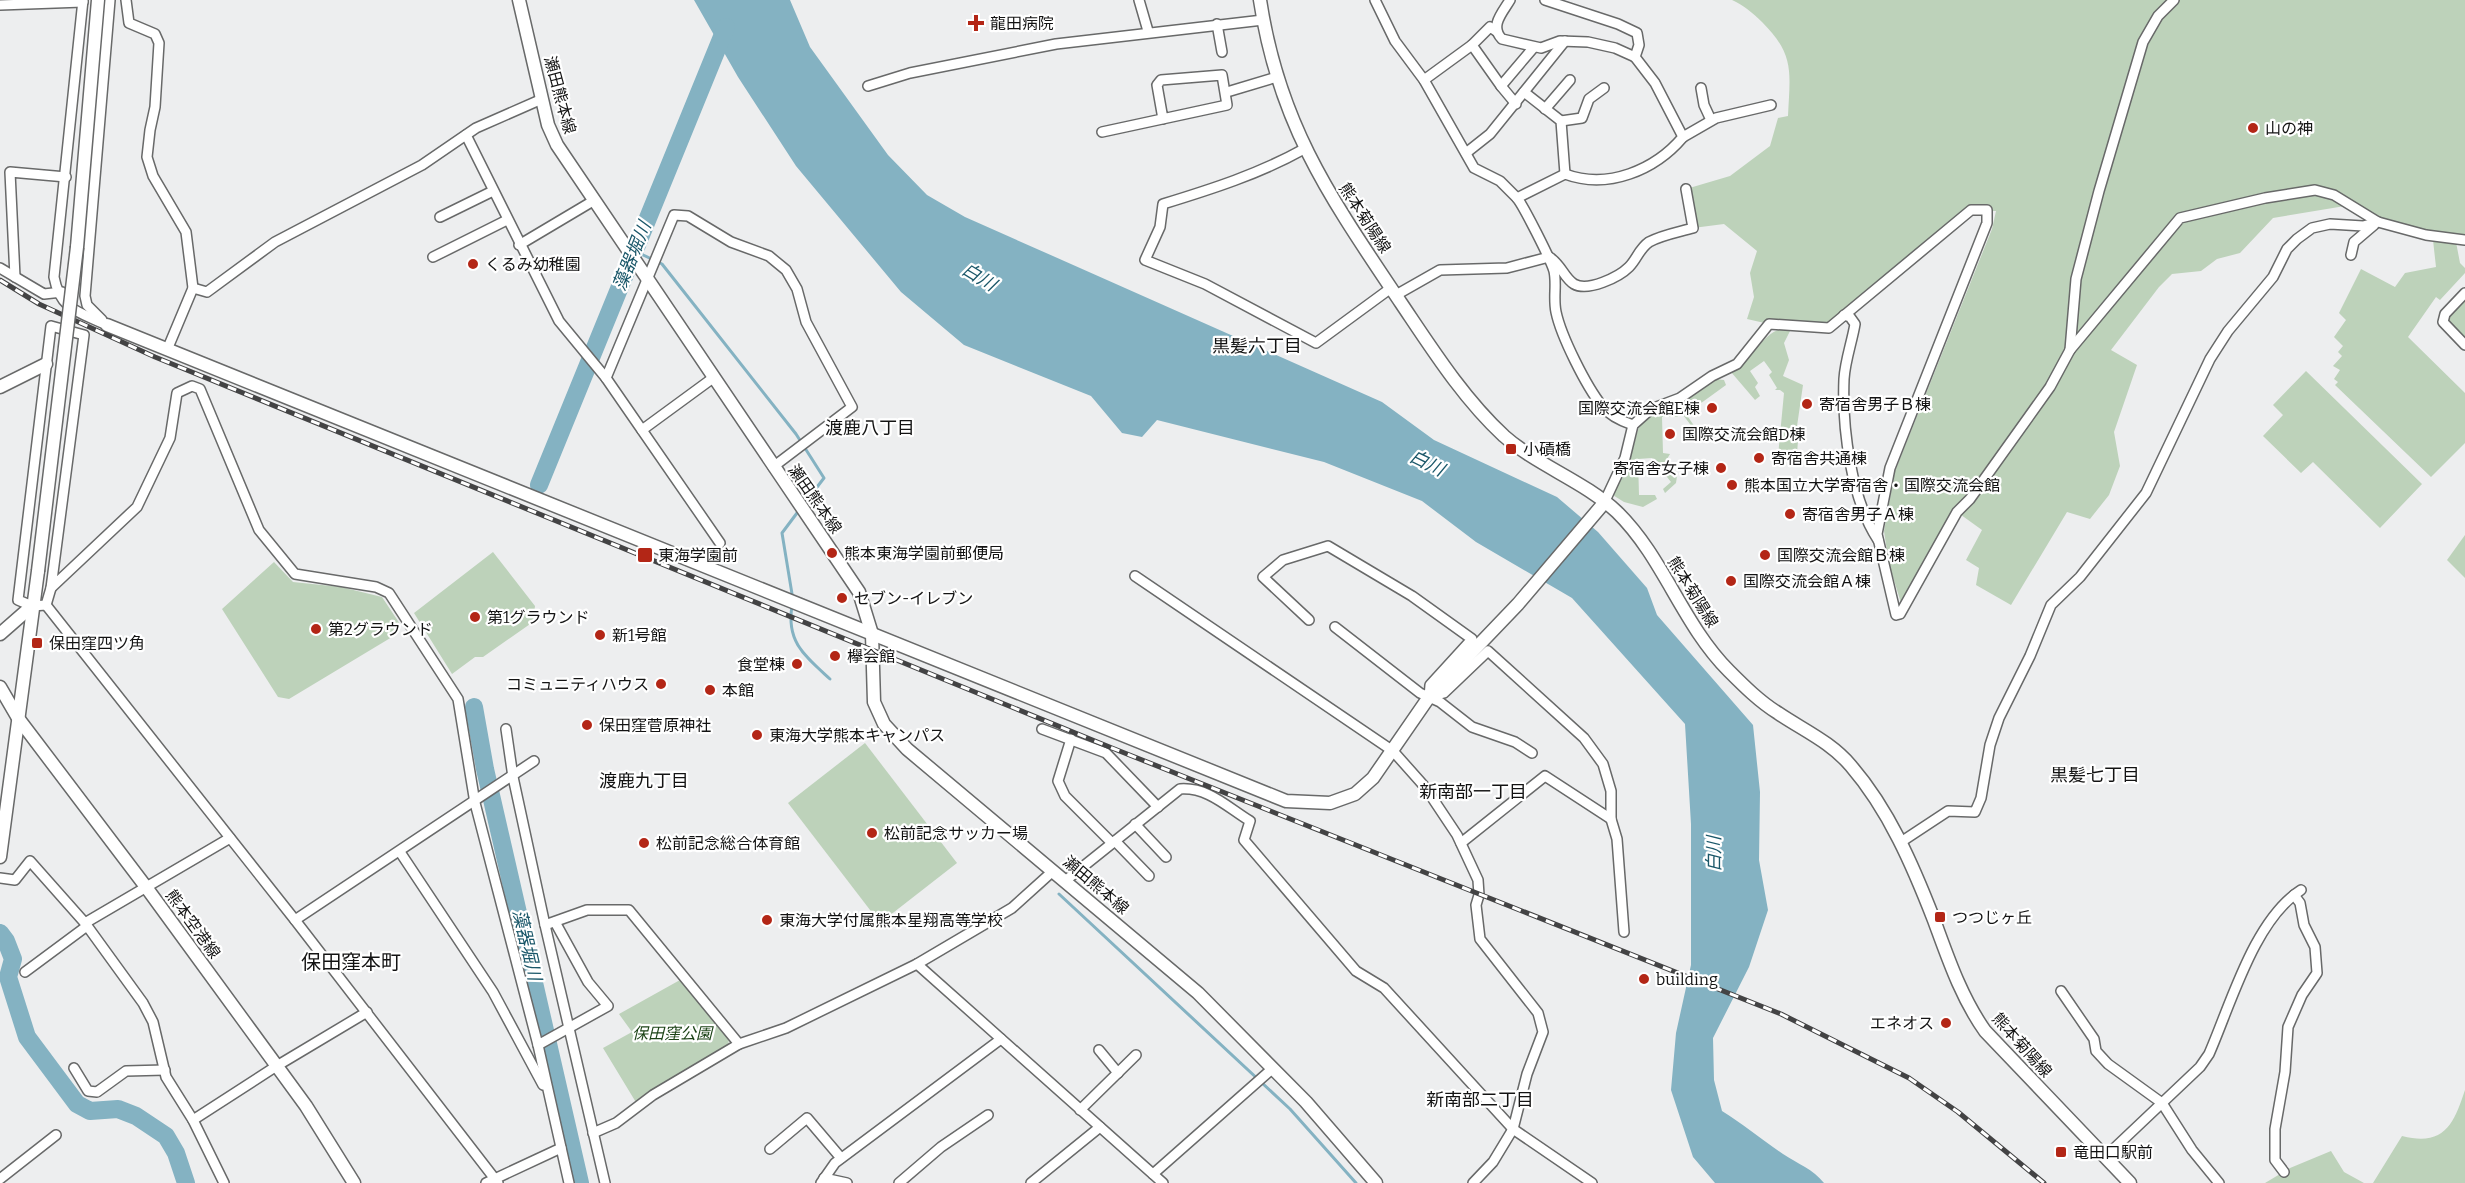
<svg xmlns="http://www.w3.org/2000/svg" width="2465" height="1183" font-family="Bitter,'Noto Sans JP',serif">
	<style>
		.green { fill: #bdd2ba }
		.water { fill: #84b2c2 }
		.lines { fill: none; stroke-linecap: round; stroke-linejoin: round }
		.stream { stroke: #84b2c2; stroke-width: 3 }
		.river { stroke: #84b2c2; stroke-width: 18 }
		.street-casing { stroke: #686969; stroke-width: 12 }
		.secondary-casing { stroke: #686969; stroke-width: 15 }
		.street { stroke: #fff; stroke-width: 9 }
		.secondary { stroke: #fff; stroke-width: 12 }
		.rail-casing { stroke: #434344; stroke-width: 5 }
		.rail { stroke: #fff; stroke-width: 3; stroke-dasharray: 9; stroke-linecap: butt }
		.secondary-bridge-casing { stroke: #686969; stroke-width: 15; stroke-linecap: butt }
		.secondary-bridge { stroke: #fff; stroke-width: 12 }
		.poi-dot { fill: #b32616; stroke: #fff; stroke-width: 2 }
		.labels { text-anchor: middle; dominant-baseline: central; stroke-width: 4.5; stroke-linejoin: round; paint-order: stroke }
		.poi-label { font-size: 16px; fill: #131313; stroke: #fff; text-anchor: start }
		.street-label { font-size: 16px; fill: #131313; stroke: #fff }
		.park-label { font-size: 16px; font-style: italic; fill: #1c4317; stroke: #fff }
		.water-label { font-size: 18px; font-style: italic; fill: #1a5769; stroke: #fff }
		.neighbourhood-label { font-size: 18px; fill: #131313; stroke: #fff }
		.quarter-label { font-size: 20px; fill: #131313; stroke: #fff }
	</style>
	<rect width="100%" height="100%" fill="#edeeef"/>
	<g class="green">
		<path d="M1732 0H2465V240L2378 222 2351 205 2273 218 2240 253 2217 259 2201 271 2172 274 2159 287 2111 350 2137 365 2114 432 2120 466 2109 495 2090 519 2067 512 2011 605 1976 585 1979 568 1966 560 1982 530 1957 512 1901 603 1889 564 1884 531 1895 471 1992 229 1996 211H1971L1829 328 1769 324 1747 319 1754 297 1750 273 1757 251 1724 224 1693 228 1686 189 1730 176 1770 146 1778 118 1788 116C1790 72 1795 55 1762 22 1753 13 1743 5 1732 0Z"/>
		<polygon points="2433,240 2456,242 2460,263 2465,268 2465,273 2440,300 2436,297 2408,337 2465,393 2465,443 2431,477 2335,385 2338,382 2334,379 2340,370 2333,366 2342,356 2338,352 2343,346 2334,337 2346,320 2339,313 2361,269 2395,287 2405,273 2436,267"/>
		<polygon points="2465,293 2465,345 2443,322"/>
		<path d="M1781 329H1791L1784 343 1789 360 1783 376 1803 385 1795 440 1798 441 1797 453 1803 454 1802 457 1778 456 1784 393 1780 390H1775L1777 388 1769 375 1772 372 1764 361 1750 371 1758 383 1755 387 1760 396 1755 400 1731 372C1751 361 1763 333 1781 329Z"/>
		<polygon points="2306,371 2422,484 2380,528 2313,462 2301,473 2263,436 2283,415 2273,405"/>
		<polygon points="1715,379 1724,380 1726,385 1686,414 1697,430 1696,432 1674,403"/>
		<path d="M1669 404 1678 417H1662L1663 453 1670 454 1664 464 1674 478 1677 476 1676 483 1665 493 1663 489 1671 482 1652 458 1638 459 1639 495H1655L1657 499 1643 507 1624 502 1608 492C1615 482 1625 472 1629 461 1642 427 1631 421 1669 404Z"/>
		<polygon points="2465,535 2465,578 2447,560"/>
		<polygon points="493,552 535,606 533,622 483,657 475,657 452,674 414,613"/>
		<polygon points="274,562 293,582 341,587 382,597 400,624 397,634 289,699 278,697 222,609"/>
		<polygon points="865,743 957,863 880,923 788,803"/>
		<polygon points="680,980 729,1039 728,1046 637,1104 603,1048 632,1032 619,1014"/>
		<path d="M2465 1090V1183H2373L2402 1136C2445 1147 2454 1123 2465 1090Z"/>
		<polygon points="2331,1151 2344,1172 2364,1183 2265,1183 2290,1168"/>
	</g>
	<path class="water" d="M694 0H790L810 47 888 155 927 195 965 217 1382 402 1434 440 1557 497 1598 532 1647 588 1657 615 1753 725 1760 792 1759 860 1768 910 1749 967 1713 1038 1714 1080 1722 1111C1743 1124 1762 1140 1783 1154 1798 1164 1813 1169 1824 1183H1715L1693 1157 1671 1090 1676 1033 1691 965V824L1685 724 1572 598 1476 542 1422 501 1324 462 1157 420 1142 437 1122 433 1091 396 964 345 901 292 796 166 738 77Z"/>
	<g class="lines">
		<g class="stream">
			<polyline points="641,254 662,264 796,434 824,478 804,504"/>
			<polyline points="793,600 782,533 800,509"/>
			<path d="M792 606C786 642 805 656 830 679"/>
			<polyline points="1059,894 1290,1109 1356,1183"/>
		</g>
		<g class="river">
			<polyline points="539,485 726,27"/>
			<polyline points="474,707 485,769 580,1183"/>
			<polyline points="0,933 6,941 13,959 8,977 27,1037 77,1104 90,1111 118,1109 136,1116 166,1136 176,1153 186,1183"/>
		</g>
		<g class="street-casing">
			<g id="street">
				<path d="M83 0 54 277C60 310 79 312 107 325"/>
				<polyline points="126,0 129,23 155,34 159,43 155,107 150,130 147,157 153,176 186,232 193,288 167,350"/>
				<polyline points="1139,0 1148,31"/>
				<path d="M1375 0 1395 41 1424 80 1474 168 1500 181 1517 198 1565 174C1608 190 1655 170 1683 137L1655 83 1635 57 1639 45 1637 33 1618 24 1545 0"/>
				<path d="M1510 0C1503 12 1489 26 1502 39L1541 48 1560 41 1588 42 1615 48 1635 57"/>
				<polyline points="0,5 83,2"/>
				<polyline points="1217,24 1222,52"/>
				<polyline points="1496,31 1490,27 1472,45 1501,86 1534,47"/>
				<polyline points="1424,80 1472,45"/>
				<polyline points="868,86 910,73 1056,44 1263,20"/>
				<polyline points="1501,86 1516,104"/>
				<polyline points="1701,88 1704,105 1711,120"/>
				<polyline points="1227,92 1277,77"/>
				<polyline points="1524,92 1561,121 1565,174"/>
				<polyline points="1545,109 1570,80"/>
				<polyline points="1561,121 1582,118 1589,99 1604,88"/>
				<polyline points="1102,132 1227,105 1222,75 1161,80 1157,85 1163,119"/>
				<polyline points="466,135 559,321 606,378 720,543"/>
				<polyline points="1683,137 1716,118 1771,105"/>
				<path d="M1304 149C1259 174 1212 189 1163 204L1160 227 1145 260 1205 284 1316 343 1391 288"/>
				<polyline points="1466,153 1490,134 1565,41"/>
				<path d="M1517 198C1523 205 1551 260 1554 271 1557 284 1553 298 1556 312 1561 336 1586 386 1602 406 1610 416 1621 421 1633 425"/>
				<polyline points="440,217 493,191"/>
				<polyline points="519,245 593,201"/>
				<polyline points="2351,255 2354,242 2374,225"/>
				<polyline points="433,257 507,220"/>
				<polyline points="0,268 44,294 62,292"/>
				<polyline points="15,277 10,172 66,177"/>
				<polyline points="193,288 207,292 275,242 422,165 476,128 542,99"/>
				<polyline points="2465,293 2445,314 2443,322 2465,345"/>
				<path d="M1396 295 1440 270 1507 268 1549 257C1561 264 1564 278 1574 284 1588 292 1619 277 1629 267 1637 259 1639 249 1649 242 1662 235 1679 232 1693 228L1686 189"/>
				<path d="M1844 315 1850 317 1855 324C1852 342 1845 361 1844 379 1842 428 1851 499 1878 540"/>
				<polyline points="102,320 87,305 85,296 110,0"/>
				<polygon points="51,326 84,335 51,588 46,605 32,606 18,600"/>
				<polyline points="2070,350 2076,279 2099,191 2143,42 2158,16 2174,0"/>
				<polyline points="606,378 674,215 688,216 731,242 769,256 786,270 797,289 806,322 852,407 773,467"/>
				<polyline points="642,430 713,378"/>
				<polyline points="1604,503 1625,458 1633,425 1651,409 1680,398 1712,376 1737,364 1769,324 1829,328 1971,210 1987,210 1987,223 1890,468 1877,534 1896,615 1900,614 1957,512 1970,499 2050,387 2070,350 2180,218 2265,198 2315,190 2334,195 2378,222 2426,235 2465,240"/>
				<polyline points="1135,576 1393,751 1425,787 1457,835 1478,880 1479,895 1476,905 1480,939 1538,1013 1543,1032 1527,1074 1513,1129 1493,1162 1473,1183"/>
				<polyline points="51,588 137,507 170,438 177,393 192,386 200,389 259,530 295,574 376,587 389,593 458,699 475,803 538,1045 569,1183"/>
				<polyline points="46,605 295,920 498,1183"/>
				<polyline points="1309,620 1263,577 1283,560 1328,546 1412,596 1472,639 1430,685 1429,697 1444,693 1488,651 1584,738 1603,764 1611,791 1611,819 1617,839 1624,932"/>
				<polyline points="1335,627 1420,693 1440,702 1472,727 1515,742 1532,753"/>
				<polyline points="506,729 513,777 545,925 587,910 629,910 739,1044"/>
				<polyline points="1042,729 1106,753 1158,807"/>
				<polyline points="1071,739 1058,781 1065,796 1112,843"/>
				<polyline points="1135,824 1166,857"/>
				<polyline points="1115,841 1149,876"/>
				<polyline points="1901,842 1948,811 1975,812 1981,798 1990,745 1999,718 2030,656 2051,605 2080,577 2146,493 2210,359 2228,331 2273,277 2287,249 2297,239 2312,228 2330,224 2363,226 2378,222"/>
				<polyline points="1461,843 1545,776 1611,819"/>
				<polyline points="400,852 493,992 543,1085"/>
				<polyline points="0,878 15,880 30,861 85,923 143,1003 153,1022 166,1077 193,1120 224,1183"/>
				<path d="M1065 881 1180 789C1208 787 1227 807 1250 821L1244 840 1356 971 1384 988 1513 1129 1592 1183"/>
				<polyline points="295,920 534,761"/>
				<polyline points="85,923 230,838"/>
				<polyline points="545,925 605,1183"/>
				<polyline points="917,964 1163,1183"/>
				<polyline points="25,972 87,926"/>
				<polyline points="2061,991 2094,1039 2096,1051 2108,1064 2162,1103 2192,1150 2219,1183"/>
				<polyline points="538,1045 608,1006 588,982 555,922"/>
				<polyline points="1099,1050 1118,1073"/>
				<polyline points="74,1068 88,1091 97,1092 126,1071 165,1070"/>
				<polyline points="1080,1110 1136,1055"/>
				<polyline points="193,1120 275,1067 367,1012"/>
				<polyline points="593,1133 616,1123 653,1095 739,1044 786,1028 917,964 1012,908 1053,871"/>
				<polyline points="770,1149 807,1118 841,1158"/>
				<path d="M2105 1157 2200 1067 2209 1054C2231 1004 2254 920 2301 890"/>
				<polyline points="2284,1172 2275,1160 2275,1129 2285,1072 2288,1027 2302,995 2317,973 2315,947 2304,925 2300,903 2294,895"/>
				<polyline points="1153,1174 1273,1068"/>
				<polyline points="824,1178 847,1183"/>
				<polyline points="0,1179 56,1135"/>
				<polyline points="486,1183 561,1148"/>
				<polyline points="821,1183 835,1163 1001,1039"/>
				<polyline points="899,1183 941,1147 988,1115"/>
				<polyline points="1031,1183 1100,1127"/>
			</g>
		</g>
		<g class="secondary-casing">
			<g id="secondary">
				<polyline points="519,0 548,125 557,145 859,592 872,634 874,702 884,724 907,749 1198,993 1306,1102 1376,1183"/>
				<path d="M1260 0C1279 126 1332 200 1401 303 1432 349 1463 398 1504 436 1538 466 1584 481 1617 512 1664 558 1682 624 1729 671 1744 686 1760 702 1778 713 1803 730 1831 742 1851 766 1889 810 1913 866 1934 920 1948 958 1961 997 1985 1031L2130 1183"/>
				<polyline points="77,247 98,0"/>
				<polyline points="107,325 1286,801 1330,803 1355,794 1373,778 1429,697 1518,604 1604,503"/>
				<polyline points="0,387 46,364"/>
				<polyline points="0,634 32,606"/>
				<polyline points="0,687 18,718 146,887 306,1106 354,1183"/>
				<polyline points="0,857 38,571"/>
			</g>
		</g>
		<use href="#street" class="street"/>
		<use href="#secondary" class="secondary"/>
		<g class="rail-casing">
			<polyline id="rail" points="0,280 39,304 155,357 1112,748 1781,1014 1909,1078 1958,1112 2044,1183"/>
		</g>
		<use href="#rail" class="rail"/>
		<g class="secondary-bridge-casing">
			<polyline id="secondary-bridge" points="38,571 77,247"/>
		</g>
		<use href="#secondary-bridge" class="secondary-bridge"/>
	</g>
	<g class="poi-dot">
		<path d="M973 14h6v6h6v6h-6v6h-6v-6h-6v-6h6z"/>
		<circle cx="2253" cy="128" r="6"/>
		<circle cx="473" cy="264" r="6"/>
		<circle cx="1807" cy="404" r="6"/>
		<circle cx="1712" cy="408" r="6"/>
		<circle cx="1670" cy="434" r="6"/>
		<rect x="1505" y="443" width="12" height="12" rx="3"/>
		<circle cx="1759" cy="458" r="6"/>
		<circle cx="1721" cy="468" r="6"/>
		<circle cx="1732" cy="485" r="6"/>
		<circle cx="1790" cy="514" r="6"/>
		<circle cx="832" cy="553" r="6"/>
		<rect x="637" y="547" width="16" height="16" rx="3"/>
		<circle cx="1765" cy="555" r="6"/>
		<circle cx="1731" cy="581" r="6"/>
		<circle cx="842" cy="598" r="6"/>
		<circle cx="475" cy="617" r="6"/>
		<circle cx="316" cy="629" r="6"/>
		<circle cx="600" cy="635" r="6"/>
		<rect x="31" y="637" width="12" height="12" rx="3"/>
		<circle cx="835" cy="656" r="6"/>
		<circle cx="797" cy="664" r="6"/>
		<circle cx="661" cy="684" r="6"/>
		<circle cx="710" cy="690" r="6"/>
		<circle cx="587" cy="725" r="6"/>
		<circle cx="757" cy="735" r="6"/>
		<circle cx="872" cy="833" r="6"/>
		<circle cx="644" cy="843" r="6"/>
		<rect x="1934" y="911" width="12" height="12" rx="3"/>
		<circle cx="767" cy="920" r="6"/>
		<circle cx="1644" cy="979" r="6"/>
		<circle cx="1946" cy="1023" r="6"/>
		<rect x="2055" y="1146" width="12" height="12" rx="3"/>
	</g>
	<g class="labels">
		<g class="poi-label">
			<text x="990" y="23">龍田病院</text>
			<text x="2265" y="128">山の神</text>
			<text x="485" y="264">くるみ幼稚園</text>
			<text x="1819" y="404">寄宿舎男子Ｂ棟</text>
			<text x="1700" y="408" text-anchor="end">国際交流会館E棟</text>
			<text x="1682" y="434">国際交流会館D棟</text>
			<text x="1523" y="449">小磧橋</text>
			<text x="1771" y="458">寄宿舎共通棟</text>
			<text x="1709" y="468" text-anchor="end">寄宿舎女子棟</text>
			<text x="1744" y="485">熊本国立大学寄宿舎・国際交流会館</text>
			<text x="1802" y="514">寄宿舎男子Ａ棟</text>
			<text x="844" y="553">熊本東海学園前郵便局</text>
			<text x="658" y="555">東海学園前</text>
			<text x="1777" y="555">国際交流会館Ｂ棟</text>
			<text x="1743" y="581">国際交流会館Ａ棟</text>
			<text x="854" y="598">セブン-イレブン</text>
			<text x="487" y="617">第1グラウンド</text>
			<text x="328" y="629">第2グラウンド</text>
			<text x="612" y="635">新1号館</text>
			<text x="49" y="643">保田窪四ツ角</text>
			<text x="847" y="656">欅会館</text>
			<text x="785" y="664" text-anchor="end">食堂棟</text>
			<text x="649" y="684" text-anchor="end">コミュニティハウス</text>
			<text x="722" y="690">本館</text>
			<text x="599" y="725">保田窪菅原神社</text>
			<text x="769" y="735">東海大学熊本キャンパス</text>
			<text x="884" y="833">松前記念サッカー場</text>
			<text x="656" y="843">松前記念総合体育館</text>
			<text x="1952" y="917">つつじヶ丘</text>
			<text x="779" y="920">東海大学付属熊本星翔高等学校</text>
			<text x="1656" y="979">building</text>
			<text x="1934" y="1023" text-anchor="end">エネオス</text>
			<text x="2073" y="1152">竜田口駅前</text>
		</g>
		<g class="street-label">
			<text transform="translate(560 95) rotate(75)">瀬田熊本線</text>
			<text transform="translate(1365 218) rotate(57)">熊本菊陽線</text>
			<text transform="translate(815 499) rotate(55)">瀬田熊本線</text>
			<text transform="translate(1693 592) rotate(58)">熊本菊陽線</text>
			<text transform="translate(1096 885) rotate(40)">瀬田熊本線</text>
			<text transform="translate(193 924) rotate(54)">熊本空港線</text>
			<text transform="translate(2022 1045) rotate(48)">熊本菊陽線</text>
		</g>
		<g class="park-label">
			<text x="672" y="1033">保田窪公園</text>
		</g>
		<g class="water-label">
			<text transform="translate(632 256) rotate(-68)">藻器堀川</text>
			<text transform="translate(979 277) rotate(31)">白川</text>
			<text transform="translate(1427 463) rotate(26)">白川</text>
			<text transform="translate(1714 854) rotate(-90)">白川</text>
			<text transform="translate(527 945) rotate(77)">藻器堀川</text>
		</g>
		<g class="neighbourhood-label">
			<text x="1257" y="346">黒髪六丁目</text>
			<text x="870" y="428">渡鹿八丁目</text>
			<text x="2095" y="775">黒髪七丁目</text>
			<text x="644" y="781">渡鹿九丁目</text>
			<text x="1473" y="792">新南部一丁目</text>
			<text x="1480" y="1100">新南部二丁目</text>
		</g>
		<g class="quarter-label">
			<text x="351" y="962">保田窪本町</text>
		</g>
	</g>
</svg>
